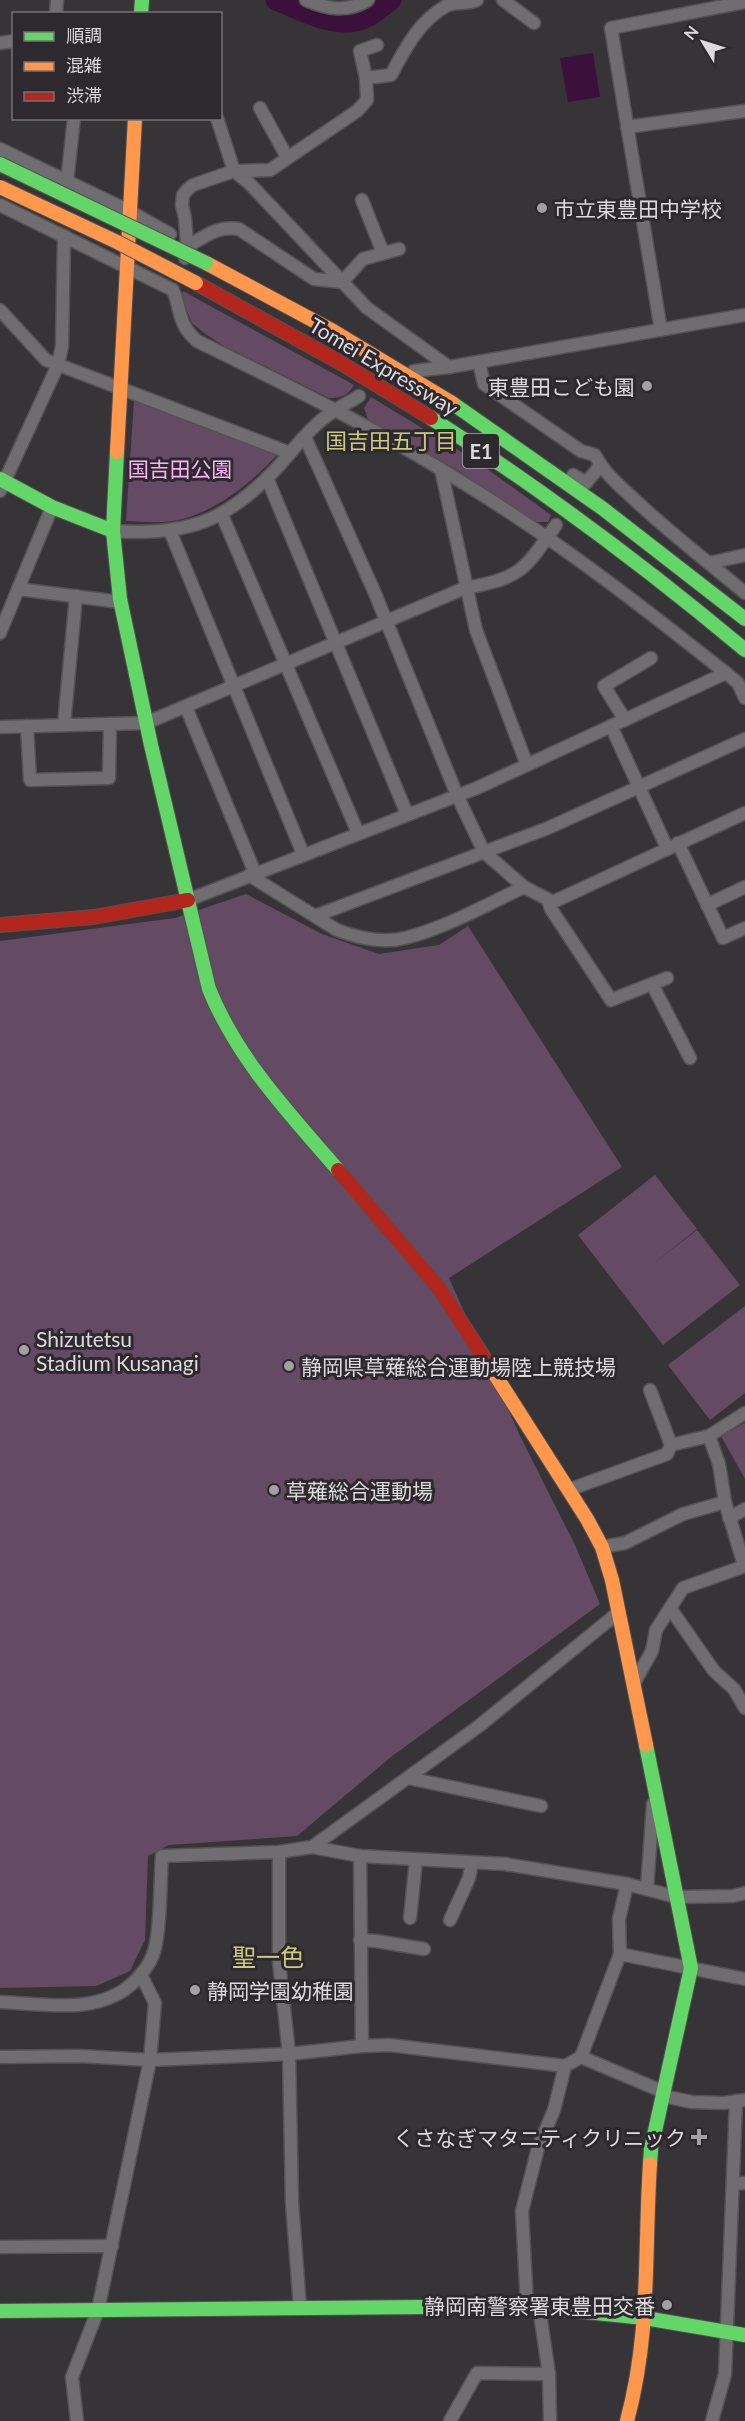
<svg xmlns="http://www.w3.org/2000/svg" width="745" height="2421" font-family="Lato,'Noto Sans JP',sans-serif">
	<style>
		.green { fill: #654a64 }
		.water { fill: #3b113c }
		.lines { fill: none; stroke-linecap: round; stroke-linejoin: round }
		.river { stroke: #3b113c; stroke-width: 21 }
		.street-casing { stroke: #545254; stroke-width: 15 }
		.fast-casing { stroke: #545254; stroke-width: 16 }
		.slow-casing { stroke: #545254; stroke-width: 16 }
		.jam-casing { stroke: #545254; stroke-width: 16 }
		.street { stroke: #6f6d6f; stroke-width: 12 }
		.fast { stroke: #63d668; stroke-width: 14 }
		.slow { stroke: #ff974d; stroke-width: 14 }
		.jam { stroke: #b3261e; stroke-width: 14 }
		.fast-bridge-casing { stroke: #545254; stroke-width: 16; stroke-linecap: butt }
		.slow-bridge-casing { stroke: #545254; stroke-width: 16; stroke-linecap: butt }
		.fast-bridge { stroke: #63d668; stroke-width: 14 }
		.slow-bridge { stroke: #ff974d; stroke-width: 14 }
		.poi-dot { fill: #a3a0a3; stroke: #2e292e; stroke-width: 2 }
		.labels { text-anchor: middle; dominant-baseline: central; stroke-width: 6; stroke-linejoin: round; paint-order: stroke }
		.shield { fill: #2e292e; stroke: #a8a5a8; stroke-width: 1.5 }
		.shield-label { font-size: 20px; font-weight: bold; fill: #dddadd }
		.poi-label { font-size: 21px; fill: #dddadd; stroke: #2e292e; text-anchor: start }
		.street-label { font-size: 21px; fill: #dddadd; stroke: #2e292e }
		.park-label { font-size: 21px; fill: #fbb1f9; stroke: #2e292e }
		.neighbourhood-label { font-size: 22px; fill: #c9cb7d; stroke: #2e292e }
		.quarter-label { font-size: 24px; fill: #c9cb7d; stroke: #2e292e }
	</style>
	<rect width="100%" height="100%" fill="#373437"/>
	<g class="green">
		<path d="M183 291 354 385C348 396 340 398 329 398L224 346 204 333 192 323 181 297Z"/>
		<polygon points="371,397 476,461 551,515 548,522 533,522 456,469 374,426 368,419 364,408"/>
		<path d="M138 399 278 454C253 481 222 507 186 518 167 524 146 522 126 521L134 401Z"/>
		<polygon points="246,894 322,934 379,954 439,945 468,926 622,1167 449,1278 520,1436 575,1545 600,1604 391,1757 297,1836 169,1845 148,1856 145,1940 130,1971 96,1986 0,1988 0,941 175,918"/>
		<polygon points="655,1175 697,1229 650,1266 697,1230 740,1285 663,1345 578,1235"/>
		<polygon points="745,1306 745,1393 710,1420 668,1365"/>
		<polygon points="745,1423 745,1479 721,1436"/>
	</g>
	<polygon class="water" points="593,53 600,97 568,102 560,58"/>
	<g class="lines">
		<path class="river" d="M276 0C302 10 339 32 367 17 376 13 383 5 391 0"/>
		<g class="street-casing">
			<g id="street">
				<path d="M306 0C327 9 347 13 368 0"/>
				<polyline points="503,0 534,23"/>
				<polyline points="56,14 57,0"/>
				<polyline points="0,43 14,41"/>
				<path d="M366 78 391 75C405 49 419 21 446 6 455 1 467 5 477 0"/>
				<polyline points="260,108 287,157"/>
				<polyline points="217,118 234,171 249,183 367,308 449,367"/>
				<polyline points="627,127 745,111"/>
				<polyline points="0,149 129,211 170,234"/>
				<polyline points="67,182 74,118"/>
				<polyline points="362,200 383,253"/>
				<path d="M0 205 173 290C182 312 177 323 197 341 291 387 385 433 473 489 562 544 644 608 726 673L738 683 745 698"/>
				<path d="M190 245C205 236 220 225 239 229L314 279 342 282 363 259 399 249"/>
				<polyline points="185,258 187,244 185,218 182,205 183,195 187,190 193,185 234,171 270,170 357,111 367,100 366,78 360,51 377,45"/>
				<polyline points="0,310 46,360 290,453"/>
				<polyline points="661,330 611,28 745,2"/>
				<path d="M479 362 484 384 581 451 595 455C604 473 620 486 635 500 670 533 708 562 745 593"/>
				<polyline points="414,371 449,367 745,315"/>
				<polyline points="305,437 374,591 457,795 484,852 524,887 553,902 745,813"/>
				<polyline points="441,469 476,630 527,765"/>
				<polyline points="573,475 586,483 600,466"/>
				<polyline points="267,478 407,814"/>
				<polyline points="0,491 58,365 62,346 64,236"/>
				<polyline points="222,515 358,833"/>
				<path d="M113 531C187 536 226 522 277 468 290 454 302 437 317 424 329 412 345 405 359 396"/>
				<polyline points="170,531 303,854"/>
				<polyline points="709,563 745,555"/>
				<polyline points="18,589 120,602"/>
				<polyline points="0,633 52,507"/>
				<polyline points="186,707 255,873"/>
				<polyline points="625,720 604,686 651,658"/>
				<polyline points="64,725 76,596"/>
				<polyline points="27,726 30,780 109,778 110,724"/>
				<polyline points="611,726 667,848"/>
				<path d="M0 727 146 723 465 588C522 578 524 570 556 525"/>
				<polyline points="678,843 723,938 745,928"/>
				<path d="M249 875 337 930C358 938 382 944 405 938 443 929 488 904 524 887"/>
				<polyline points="188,900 477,788 726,673"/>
				<polyline points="548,900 551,909 611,1000 667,978"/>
				<polyline points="707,905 745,887"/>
				<polyline points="315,916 548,828 745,739"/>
				<polyline points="652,984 690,1058"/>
				<polyline points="650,1390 671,1445"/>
				<polyline points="709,1436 745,1413"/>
				<polyline points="568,1490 667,1454 671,1445 709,1436 719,1464 725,1502 744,1565"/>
				<polyline points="729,1518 745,1509"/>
				<polyline points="602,1547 625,1543 683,1514 725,1502"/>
				<polyline points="670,1608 714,1671 734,1689 745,1708"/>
				<polyline points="634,1683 652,1651 656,1630 683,1588 745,1566"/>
				<polyline points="408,1778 541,1806"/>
				<polyline points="312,1847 360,1856 505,1864 627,1884 676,1897 733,1896 745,1893"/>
				<polyline points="279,1852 279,1962 289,2054 292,2202 300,2308"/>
				<polyline points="360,1856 362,2046"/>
				<polyline points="647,1889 653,1804"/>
				<polyline points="410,1918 416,1860"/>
				<polyline points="450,1920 469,1878 472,1863"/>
				<polyline points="360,1940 376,1941 424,1949"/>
				<polyline points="620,1954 745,1979"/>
				<path d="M0 2002C46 2004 101 2016 136 1980 145 1970 152 1961 155 1948 161 1924 160 1882 162 1856L279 1852 312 1847 479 1726 619 1612"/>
				<polyline points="0,2057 79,2056 150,2060 289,2054 362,2046 389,2045 565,2066 581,2057 620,1954 619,1919 627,1884"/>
				<polyline points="581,2057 664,2092"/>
				<polyline points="663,2096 692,2102 724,2103 745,2100"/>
				<polyline points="733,2184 745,2183"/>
				<polyline points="0,2247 112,2246"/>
				<polyline points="527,2306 522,2211 538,2148 554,2110 565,2066"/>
				<polyline points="549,2374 550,2421"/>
				<polyline points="77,2421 72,2377 98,2310 150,2060 155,2003 141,1975"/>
				<polyline points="450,2421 477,2373 549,2374 539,2307"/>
				<polyline points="712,2421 725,2374 736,2101"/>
			</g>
		</g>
		<g class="fast-casing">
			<g id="fast">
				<polyline points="141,14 142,0"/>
				<polyline points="452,403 602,508 745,619"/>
				<path d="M431 418C541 489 645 566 745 650"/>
				<path d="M117 452 113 531 120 599 151 745 209 989C238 1060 289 1113 338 1170"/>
				<polyline points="0,479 52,507 113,531"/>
				<polyline points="646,1745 691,1968 651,2149 650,2164"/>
				<polyline points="0,2311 527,2306 645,2318 745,2335"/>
			</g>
		</g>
		<g class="slow-casing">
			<g id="slow">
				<polyline points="206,263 333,331 452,403"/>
				<polyline points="117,452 135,118"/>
				<polyline points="492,1370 587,1519 602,1547 612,1580 646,1745"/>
				<path d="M627 2421C651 2332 644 2254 650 2164"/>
			</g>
		</g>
		<g class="jam-casing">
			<g id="jam">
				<polyline points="196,283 341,363 431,418"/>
				<polyline points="0,925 94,917 188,900"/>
				<polyline points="338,1170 439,1288 492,1370"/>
			</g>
		</g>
		<use href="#street" class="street"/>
		<use href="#fast" class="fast"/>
		<use href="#slow" class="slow"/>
		<use href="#jam" class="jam"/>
		<g class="fast-bridge-casing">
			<polyline id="fast-bridge" points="0,164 206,263"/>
		</g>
		<g class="slow-bridge-casing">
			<polyline id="slow-bridge" points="0,187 117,242 196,283"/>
		</g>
		<use href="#fast-bridge" class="fast-bridge"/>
		<use href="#slow-bridge" class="slow-bridge"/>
	</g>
	<g class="poi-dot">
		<circle cx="542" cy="208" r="6"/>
		<circle cx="647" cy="386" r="6"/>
		<circle cx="24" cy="1350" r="6"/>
		<circle cx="289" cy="1366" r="6"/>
		<circle cx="274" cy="1490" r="6"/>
		<circle cx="195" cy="1990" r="6"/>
		<path d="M696 2128h6v6h6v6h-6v6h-6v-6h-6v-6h6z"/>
		<circle cx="667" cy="2305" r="6"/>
	</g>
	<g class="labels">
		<rect class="shield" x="463" y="434" width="36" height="34" rx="4.5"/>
		<g class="shield-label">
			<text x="481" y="451">E1</text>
		</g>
		<g class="poi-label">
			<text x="554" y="208">市立東豊田中学校</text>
			<text x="635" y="386" text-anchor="end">東豊田こども園</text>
			<text x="36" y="1338">Shizutetsu<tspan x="36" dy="24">Stadium Kusanagi</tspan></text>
			<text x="301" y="1366">静岡県草薙総合運動場陸上競技場</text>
			<text x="286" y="1490">草薙総合運動場</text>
			<text x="207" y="1990">静岡学園幼稚園</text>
			<text x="686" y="2137" text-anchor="end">くさなぎマタニティクリニック</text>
			<text x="655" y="2305" text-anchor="end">静岡南警察署東豊田交番</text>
		</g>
		<g class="street-label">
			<text transform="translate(384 366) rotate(31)">Tomei Expressway</text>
		</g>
		<g class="park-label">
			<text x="180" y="468">国吉田公園</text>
		</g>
		<g class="neighbourhood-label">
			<text x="391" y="440">国吉田五丁目</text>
		</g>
		<g class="quarter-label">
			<text x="268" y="1956">聖一色</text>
		</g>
	</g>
	<rect x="12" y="12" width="210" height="108" fill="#2e292e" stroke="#747074" stroke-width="1.5"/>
	<rect x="24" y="32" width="30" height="9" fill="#63d668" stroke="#747074" stroke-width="1.5"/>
	<text x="66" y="42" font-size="18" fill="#dddadd">順調</text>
	<rect x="24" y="62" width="30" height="9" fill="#ff974d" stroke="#747074" stroke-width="1.5"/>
	<text x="66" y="72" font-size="18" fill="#dddadd">混雑</text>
	<rect x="24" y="92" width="30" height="9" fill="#b3261e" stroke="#747074" stroke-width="1.5"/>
	<text x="66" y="102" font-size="18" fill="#dddadd">渋滞</text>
	<g transform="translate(703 42) rotate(308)" stroke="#2e292e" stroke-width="4.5" paint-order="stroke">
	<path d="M0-4.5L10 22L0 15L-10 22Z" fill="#dddadd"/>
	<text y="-9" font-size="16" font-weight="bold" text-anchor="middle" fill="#dddadd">N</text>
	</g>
</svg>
